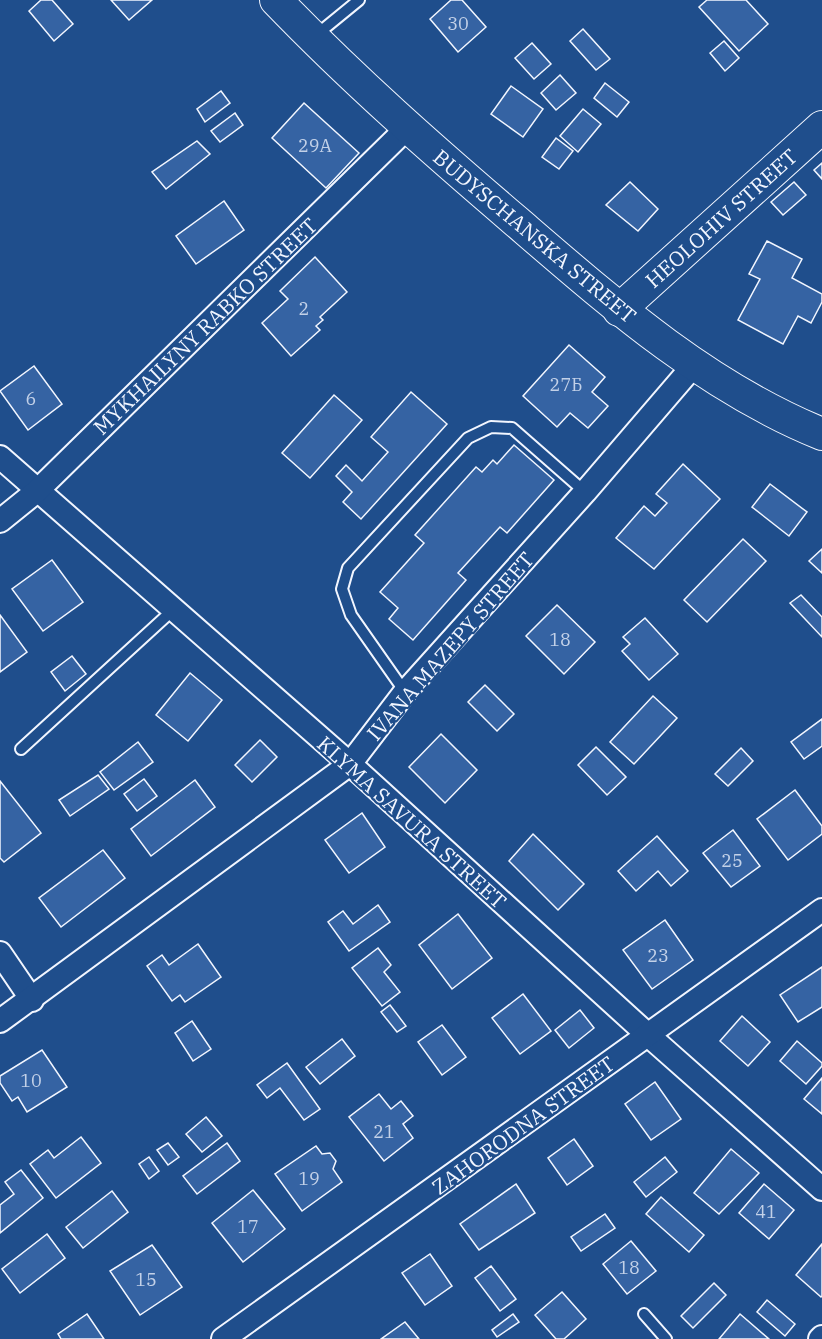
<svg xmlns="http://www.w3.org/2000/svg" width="822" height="1339" font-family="'IBM Plex Serif',serif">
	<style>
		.building { fill: #3563a3; stroke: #f2f6ff; stroke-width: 1.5 }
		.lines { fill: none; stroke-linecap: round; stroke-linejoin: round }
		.lane-casing { stroke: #f2f6ff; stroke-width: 14 }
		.street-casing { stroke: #f2f6ff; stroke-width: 26 }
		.secondary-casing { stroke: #f2f6ff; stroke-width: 34 }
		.lane { stroke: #1f4e8c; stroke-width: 10 }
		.street { stroke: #1f4e8c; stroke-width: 22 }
		.secondary { stroke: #1f4e8c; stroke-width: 32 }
		.labels { text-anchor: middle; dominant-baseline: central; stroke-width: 4.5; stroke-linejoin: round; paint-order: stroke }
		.number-label { font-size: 18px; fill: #c3d1e8 }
		.street-label { font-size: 21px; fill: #f2f6ff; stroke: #1f4e8c }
	</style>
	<rect width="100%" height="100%" fill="#1f4e8c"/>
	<g class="building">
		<polygon points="41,0 52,0 73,24 54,41 29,11"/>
		<polygon points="111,0 152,0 129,20"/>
		<polygon points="451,0 462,0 486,27 458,52 430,19"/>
		<polygon points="707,0 746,0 768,24 739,51 699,7"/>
		<polygon points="583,29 610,59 596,70 570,41"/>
		<polygon points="724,41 739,58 725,71 710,53"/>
		<polygon points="532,43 551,64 534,79 515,58"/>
		<polygon points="560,75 576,93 556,110 541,93"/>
		<polygon points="605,83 629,102 617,117 594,98"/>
		<polygon points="511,86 543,109 523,137 491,114"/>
		<polygon points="221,91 230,103 205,122 197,109"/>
		<polygon points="304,103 359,153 326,188 272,138"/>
		<polygon points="583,109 601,124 578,152 560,136"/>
		<polygon points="235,113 243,125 220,142 211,131"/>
		<polygon points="556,138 573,151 559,169 542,157"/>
		<polygon points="197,141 210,154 166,189 152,172"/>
		<polygon points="822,163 822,179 814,170"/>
		<polygon points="630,182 658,209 638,231 606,205"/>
		<polygon points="794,182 806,195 783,215 771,202"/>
		<polygon points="224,201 244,230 196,264 176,236"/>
		<polygon points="767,241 802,259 792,278 822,294 822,302 811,323 798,316 783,344 738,320 760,279 749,274"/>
		<polygon points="315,257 347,292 320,317 323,320 316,326 320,330 291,356 262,323 288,299 280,291"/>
		<polygon points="569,345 605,377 592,392 608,406 588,428 570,413 557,427 523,396"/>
		<polygon points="34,366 62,404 28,430 0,391"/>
		<polygon points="411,392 447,424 361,519 343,502 352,492 336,476 346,465 362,481 388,452 371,437"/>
		<polygon points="334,395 362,420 310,478 282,453"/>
		<polygon points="514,445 554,480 507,533 500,527 458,573 466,580 413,640 389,619 398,608 380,592 424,543 415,535 476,467 482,472 493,460 497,464"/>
		<polygon points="683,464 720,499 654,569 616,538 644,506 655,516 667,503 656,494"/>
		<polygon points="770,484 807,512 789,536 752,507"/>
		<polygon points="743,539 766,561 707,622 684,600"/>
		<polygon points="822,549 822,573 809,561"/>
		<polygon points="52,560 83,602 43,631 12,589"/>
		<polygon points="801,595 822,617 822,637 790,603"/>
		<polygon points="557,605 595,642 564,674 526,636"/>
		<polygon points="0,615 27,652 0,672"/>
		<polygon points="645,618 678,654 649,680 622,651 630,644 623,637"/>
		<polygon points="72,656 86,674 65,691 51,672"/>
		<polygon points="190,673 222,700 188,741 156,715"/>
		<polygon points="485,685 514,714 497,731 468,702"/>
		<polygon points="653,696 677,718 634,764 610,742"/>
		<polygon points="822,719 822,746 804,759 791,742"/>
		<polygon points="441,734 477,770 445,803 409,767"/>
		<polygon points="260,740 277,757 252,782 235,765"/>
		<polygon points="138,742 153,762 114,790 100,772"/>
		<polygon points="596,747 626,777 607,795 578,765"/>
		<polygon points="741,748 753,761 728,786 715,774"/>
		<polygon points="98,775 109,789 70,816 59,800"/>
		<polygon points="144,779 157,796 137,811 124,794"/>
		<polygon points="195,780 215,807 151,856 131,829"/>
		<polygon points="0,781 41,833 4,862 0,858"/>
		<polygon points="795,790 822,826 822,834 788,860 757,819"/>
		<polygon points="362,813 385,847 349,873 325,840"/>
		<polygon points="733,830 760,866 731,887 703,853"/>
		<polygon points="533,834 584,884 558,910 509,861"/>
		<polygon points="657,836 688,871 671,886 658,871 636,891 618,871"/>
		<polygon points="103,850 125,878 61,927 39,898"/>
		<polygon points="378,905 390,922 349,951 328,922 343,911 353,924"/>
		<polygon points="458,914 492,958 452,989 419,945"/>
		<polygon points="665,920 693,960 652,989 623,950"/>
		<polygon points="198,944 221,977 185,1002 180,995 172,1001 147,966 162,955 169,965"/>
		<polygon points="378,948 391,965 384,972 400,992 382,1006 352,968"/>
		<polygon points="822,967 822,1007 798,1022 780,995"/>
		<polygon points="523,994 551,1031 520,1054 492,1018"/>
		<polygon points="390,1005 406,1026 397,1032 381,1012"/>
		<polygon points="580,1010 594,1028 569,1048 555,1030"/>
		<polygon points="742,1016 770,1042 748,1066 720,1041"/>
		<polygon points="192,1021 211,1049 193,1061 175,1033"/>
		<polygon points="442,1025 466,1057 442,1075 418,1042"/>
		<polygon points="342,1039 355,1056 320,1084 306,1067"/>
		<polygon points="797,1041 822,1063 822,1066 806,1084 780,1061"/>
		<polygon points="42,1050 67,1087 27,1112 18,1097 12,1101 0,1083 0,1076"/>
		<polygon points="287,1063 320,1109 304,1120 280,1088 267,1098 257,1085"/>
		<polygon points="822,1078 822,1114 804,1099"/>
		<polygon points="655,1082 681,1119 651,1140 625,1104"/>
		<polygon points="379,1094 391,1109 401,1101 413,1116 403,1124 413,1138 384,1161 349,1117"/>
		<polygon points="206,1117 222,1136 202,1152 186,1134"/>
		<polygon points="81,1137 101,1163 56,1198 30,1164 48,1150 54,1158"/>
		<polygon points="574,1139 593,1166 567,1185 548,1158"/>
		<polygon points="168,1143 179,1157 168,1165 157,1150"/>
		<polygon points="227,1143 240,1161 197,1194 183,1176"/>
		<polygon points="316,1146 322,1154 330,1153 336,1161 333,1169 342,1182 302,1211 275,1174"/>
		<polygon points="731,1149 759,1173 719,1214 694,1193"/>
		<polygon points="149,1157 159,1171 149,1179 139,1164"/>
		<polygon points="665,1157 677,1172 646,1197 634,1182"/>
		<polygon points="21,1170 43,1198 0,1233 0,1205 14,1194 5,1182"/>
		<polygon points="516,1184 535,1213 479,1250 460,1224"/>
		<polygon points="764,1184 794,1210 769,1239 739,1213"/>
		<polygon points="253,1190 285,1229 243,1262 212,1223"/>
		<polygon points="112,1191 128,1212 83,1248 66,1227"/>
		<polygon points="661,1197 704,1235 689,1252 646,1214"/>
		<polygon points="605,1214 615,1228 581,1251 571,1237"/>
		<polygon points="47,1234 65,1258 20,1293 2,1269"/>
		<polygon points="631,1241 656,1271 627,1294 603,1264"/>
		<polygon points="822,1244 822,1296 821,1297 796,1275"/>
		<polygon points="152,1245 182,1287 140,1315 110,1271"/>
		<polygon points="430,1254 452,1286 425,1305 402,1273"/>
		<polygon points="491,1266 516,1299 500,1311 475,1278"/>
		<polygon points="714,1283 726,1295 693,1328 681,1316"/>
		<polygon points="562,1292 586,1319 564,1339 556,1339 535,1315"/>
		<polygon points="767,1300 795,1324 785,1336 757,1312"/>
		<polygon points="87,1314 104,1339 61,1339 58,1334"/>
		<polygon points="513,1314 519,1322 497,1337 492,1330"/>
		<polygon points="740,1314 769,1339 719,1339"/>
		<polygon points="405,1322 419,1339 381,1339"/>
	</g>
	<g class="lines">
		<g class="lane-casing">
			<g id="lane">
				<polyline points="315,36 359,0"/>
				<polyline points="405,692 351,615 342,589 348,568 468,438 491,427 512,428 585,492"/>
				<polyline points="21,749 173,610"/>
				<polyline points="644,1314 666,1339"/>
			</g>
		</g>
		<g class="street-casing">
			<g id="street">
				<polyline points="0,457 350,764 648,1035 822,1189"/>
				<polyline points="0,521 37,491 407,128"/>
				<polyline points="0,953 32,1000"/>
				<polyline points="0,1021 350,764 405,692 585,492 694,365"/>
				<polyline points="223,1339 822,910"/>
				<polyline points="820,1339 822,1337"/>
			</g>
		</g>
		<g class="secondary-casing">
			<g id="secondary">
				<path d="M276 0C352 79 434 151 517 222 611 303 706 387 822 434"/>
				<polyline points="619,310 822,127"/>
			</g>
		</g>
		<use href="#lane" class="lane"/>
		<use href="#street" class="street"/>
		<use href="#secondary" class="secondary"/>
	</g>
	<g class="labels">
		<g class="number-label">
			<text x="458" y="23">30</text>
			<text x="315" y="145">29А</text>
			<text x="304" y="308">2</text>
			<text x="566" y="384">27Б</text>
			<text x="31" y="398">6</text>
			<text x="560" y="639">18</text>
			<text x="732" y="860">25</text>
			<text x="658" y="955">23</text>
			<text x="31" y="1080">10</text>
			<text x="384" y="1131">21</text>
			<text x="309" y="1178">19</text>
			<text x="766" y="1211">41</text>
			<text x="248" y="1226">17</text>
			<text x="629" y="1267">18</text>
			<text x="146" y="1279">15</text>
		</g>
		<g class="street-label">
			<text transform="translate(721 218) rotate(-42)">HEOLOHIV STREET</text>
			<text transform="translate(535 236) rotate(40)">BUDYSCHANSKA STREET</text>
			<text transform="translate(205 326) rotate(-44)">MYKHAILYNY RABKO STREET</text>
			<text transform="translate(450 646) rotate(-49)">IVANA MAZEPY STREET</text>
			<text transform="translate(412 822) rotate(42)">KLYMA SAVURA STREET</text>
			<text transform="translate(523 1125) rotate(-36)">ZAHORODNA STREET</text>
		</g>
	</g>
</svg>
